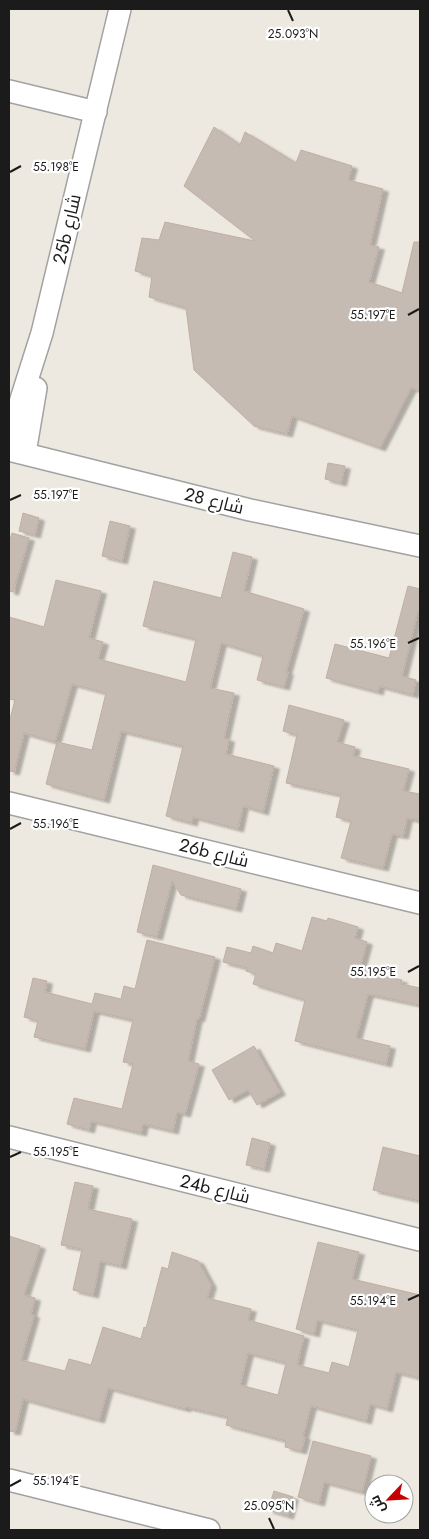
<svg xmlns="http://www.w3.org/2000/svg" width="429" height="1539" font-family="Jost,Cairo,sans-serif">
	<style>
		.building { fill: #c5bbb3; stroke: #c0afa1; fill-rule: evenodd; filter: url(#shadow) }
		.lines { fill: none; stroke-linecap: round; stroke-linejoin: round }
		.minor-casing { stroke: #a2a2a2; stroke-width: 24 }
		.minor { stroke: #fff; stroke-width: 21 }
		.ticks { fill: none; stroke: #1b1b1b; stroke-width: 2 }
		.labels { text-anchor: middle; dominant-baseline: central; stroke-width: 4.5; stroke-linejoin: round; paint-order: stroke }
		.street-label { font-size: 18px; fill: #1b1b1b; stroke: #fff }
		.ticks-label { font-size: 12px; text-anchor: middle; fill: #1b1b1b; stroke: #fff; stroke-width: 4.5; stroke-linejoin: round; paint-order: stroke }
	</style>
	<defs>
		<filter id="shadow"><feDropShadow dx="5.5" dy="3" stdDeviation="1" flood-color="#0004"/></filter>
	</defs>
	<rect width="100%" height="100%" fill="#eee9e0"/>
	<g class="building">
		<polygon points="214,127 240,145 245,132 296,163 301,150 352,166 348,180 383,189 370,245 379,247 369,282 402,293 414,242 420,242 420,391 411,388 380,448 292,416 287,434 254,426 194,370 186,308 149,297 152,276 135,271 142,238 159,240 165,222 255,241 184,186"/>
		<polygon points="328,463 345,466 341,483 325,479"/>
		<polygon points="23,513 39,518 35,535 19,531"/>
		<polygon points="110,521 130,526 122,561 102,556"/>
		<polygon points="12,533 29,538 13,592 9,591 9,543"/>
		<polygon points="233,552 252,557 244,591 304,609 286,672 288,672 284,687 257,680 263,656 221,643 210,688 234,693 224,738 229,739 226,754 274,766 263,812 243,806 238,829 193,817 192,823 166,816 183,746 121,731 104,800 46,784 57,742 92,750 106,693 72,684 55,742 24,733 14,772 9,771 9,723 15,700 9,699 9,617 44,627 56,580 101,591 89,638 103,642 98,659 186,682 196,639 143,626 154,581 221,598"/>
		<polygon points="408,586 420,589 420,611 418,611 402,676 416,680 413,695 379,686 378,692 326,678 335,644 389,658"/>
		<polygon points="289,705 344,720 337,742 355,747 353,756 409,769 403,791 420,794 420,821 407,818 403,836 392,834 383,868 341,858 351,821 336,817 341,795 286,783 297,735 283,731"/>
		<polygon points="153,865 241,889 236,909 181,895 172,881 157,937 137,932"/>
		<polygon points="312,917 327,921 328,918 358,927 355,938 367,942 359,971 402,980 401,984 420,988 420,1005 368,994 356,1038 390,1046 386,1064 295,1041 305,1000 253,984 256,974 246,971 247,968 223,962 227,947 251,953 253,946 273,953 276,943 302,951"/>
		<polygon points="147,940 215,957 199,1019 197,1018 188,1061 199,1064 185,1114 177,1112 173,1131 143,1124 141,1133 91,1121 89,1130 67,1124 74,1098 122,1109 133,1064 123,1062 133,1020 94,1011 85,1049 34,1037 38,1021 24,1017 33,978 47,981 45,992 92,1004 95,993 121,999 124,986 135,989"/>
		<polygon points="254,1046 280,1092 257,1105 248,1090 229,1100 212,1070"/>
		<polygon points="252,1138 270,1143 264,1169 246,1165"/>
		<polygon points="383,1147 420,1156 420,1201 373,1190"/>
		<polygon points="75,1182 93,1186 88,1209 132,1219 121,1266 100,1261 93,1295 73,1290 82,1249 61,1245"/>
		<path d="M9 1236 40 1246 24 1295 35 1298 31 1314 34 1315 21 1360 65 1371 69 1359 91 1365 103 1327 141 1339 144 1327 146 1328 162 1267 168 1269 172 1252 198 1261 211 1285 207 1298 251 1309 248 1320 304 1336 297 1365 329 1373 332 1362 349 1367 358 1330 317 1320 314 1334 296 1329 318 1242 359 1252 352 1279 420 1295V1378L396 1372 387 1409 370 1404 366 1421 311 1406 303 1436 305 1437 301 1451 285 1447 286 1441 226 1425 228 1417 186 1407 185 1409 108 1388 99 1420 23 1399 15 1432 9 1431ZM248 1353 286 1363 278 1395 240 1385Z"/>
		<polygon points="313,1441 371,1456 362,1492 324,1482 319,1503 298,1497"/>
		<polygon points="274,1491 293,1497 288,1516 268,1510"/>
	</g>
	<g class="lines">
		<g class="minor-casing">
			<g id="minor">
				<polyline points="9,91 96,112"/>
				<polyline points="9,437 42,333 120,9"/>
				<polyline points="9,450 250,510 420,546"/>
				<polyline points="25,453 36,388"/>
				<polyline points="9,803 420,903"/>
				<polyline points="9,1137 420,1240"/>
				<polyline points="9,1480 209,1530"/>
			</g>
		</g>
		<use href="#minor" class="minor"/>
	</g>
	<path class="ticks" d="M288 10 293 21M10 172 21 166M408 315 419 309M10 500 21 495M408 643 419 638M10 829 21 823M408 972 419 966M10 1157 21 1152M408 1300 419 1295M10 1486 21 1480M269 1518 274 1529"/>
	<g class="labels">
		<g class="street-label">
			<text transform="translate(67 229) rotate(-77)">25b شارع</text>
			<text transform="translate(214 501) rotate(14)">شارع 28</text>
			<text transform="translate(214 853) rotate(14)">26b شارع</text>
			<text transform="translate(215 1189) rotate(14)">24b شارع</text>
		</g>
	</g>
	<g class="ticks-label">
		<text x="293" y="38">25.093°N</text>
		<text x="56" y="171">55.198°E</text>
		<text x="373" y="319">55.197°E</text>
		<text x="56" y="499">55.197°E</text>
		<text x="373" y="648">55.196°E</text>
		<text x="56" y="828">55.196°E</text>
		<text x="373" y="976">55.195°E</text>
		<text x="56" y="1156">55.195°E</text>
		<text x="373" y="1305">55.194°E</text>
		<text x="56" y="1485">55.194°E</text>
		<text x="269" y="1510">25.095°N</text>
	</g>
	<rect width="429" height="1539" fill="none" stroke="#1b1b1b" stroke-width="20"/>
	<g transform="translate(389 1499) rotate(245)"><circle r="24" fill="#ffffff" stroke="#a4a4a4"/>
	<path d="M0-4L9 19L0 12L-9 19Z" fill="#c60000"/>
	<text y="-8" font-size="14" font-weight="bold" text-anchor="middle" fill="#1b1b1b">ش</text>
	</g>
</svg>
